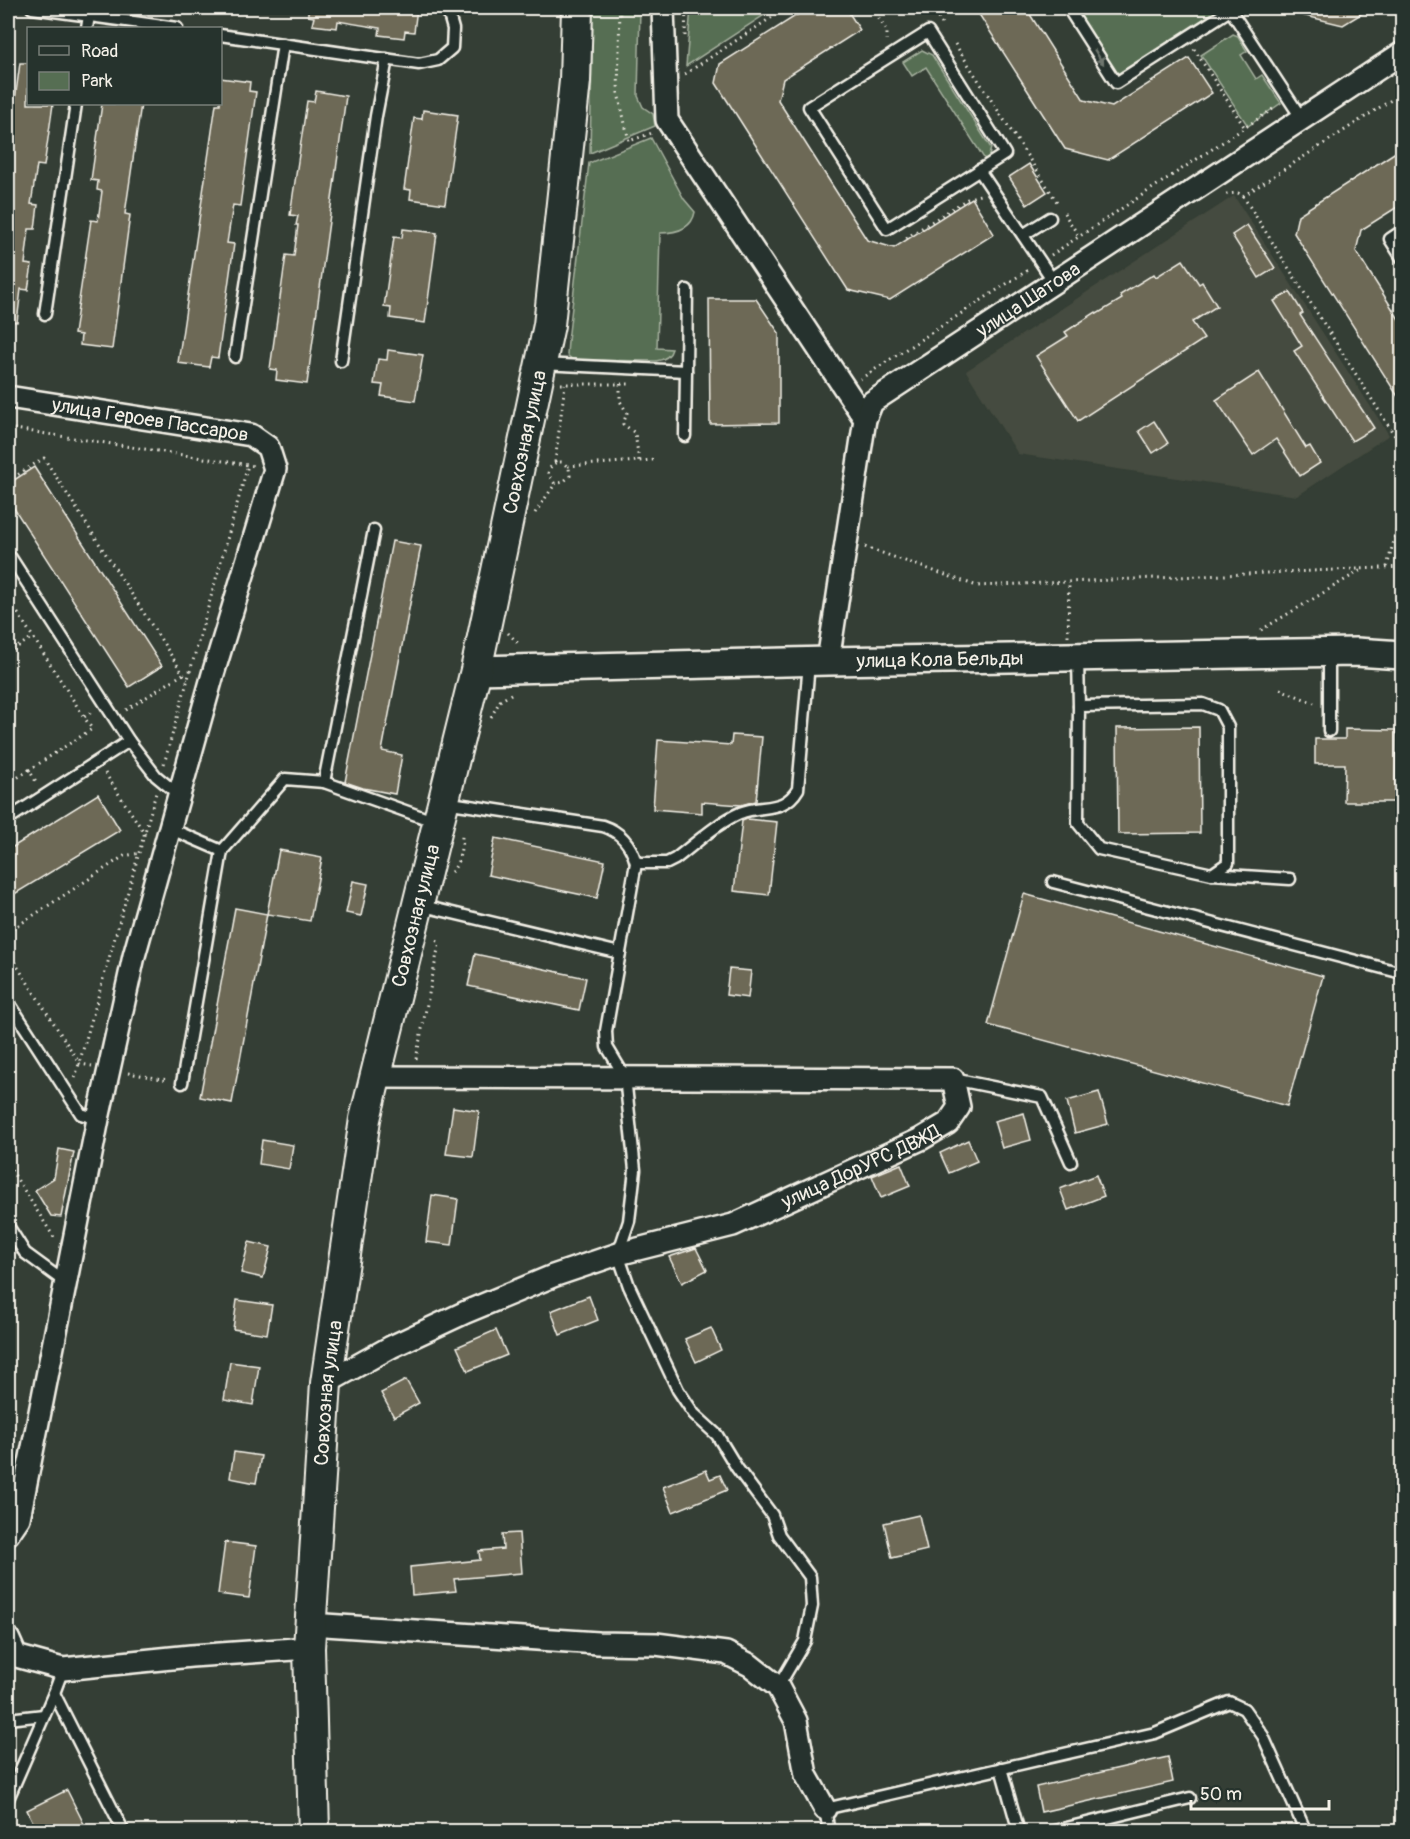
<svg xmlns="http://www.w3.org/2000/svg" width="1410" height="1839" font-family="Pangolin,sans-serif">
	<style>
		.built { fill: #454b3f }
		.green { fill: #566e53; stroke: #a5b09e; stroke-width: 1.5 }
		.building { fill: #6d6956; stroke: #f4f1e8; stroke-width: 1.5 }
		.lines { fill: none; stroke-linecap: round; stroke-linejoin: round }
		.service-casing { stroke: #f4f1e8; stroke-width: 15 }
		.minor-casing { stroke: #f4f1e8; stroke-width: 26 }
		.tertiary-casing { stroke: #f4f1e8; stroke-width: 32 }
		.secondary-casing { stroke: #f4f1e8; stroke-width: 34 }
		.path { stroke: #f4f1e8; stroke-width: 3; stroke-dasharray: 1.5 4.5; stroke-linecap: butt }
		.service { stroke: #26332d; stroke-width: 10 }
		.minor { stroke: #26332d; stroke-width: 21 }
		.tertiary { stroke: #26332d; stroke-width: 27 }
		.secondary { stroke: #26332d; stroke-width: 30 }
		.oneway { fill: #6e766e }
		.labels { text-anchor: middle; dominant-baseline: central; stroke-width: 5; stroke-linejoin: round; paint-order: stroke }
		.street-label { font-size: 20px; fill: #f4f1e8; stroke: #26332d }
	</style>
	<rect width="100%" height="100%" fill="#343e35"/>
	<filter id="ink" filterUnits="userSpaceOnUse"><feTurbulence type="fractalNoise" baseFrequency=".0167" numOctaves="2"/><feDisplacementMap in="SourceGraphic" scale="12" xChannelSelector="R" yChannelSelector="G"/><feConvolveMatrix kernelMatrix="1 2 1 2 8 2 1 2 1" color-interpolation-filters="sRGB"/></filter>
	<g filter="url(#ink)">
		<polygon class="built" points="1234,196 1389,435 1297,496 1018,454 966,371"/>
		<g class="green">
			<polygon points="593,8 640,8 638,96 643,107 653,114 655,126 590,153"/>
			<polygon points="691,8 775,8 686,66"/>
			<polygon points="1072,8 1216,8 1213,16 1211,14 1116,75"/>
			<polygon points="1233,34 1238,36 1247,51 1241,55 1256,79 1262,75 1281,103 1248,126 1201,55"/>
			<polygon points="922,50 932,55 991,148 987,163 926,67 912,76 903,62"/>
			<path d="M651 138 684 199 695 212C692 229 675 233 660 233L657 348 672 349C670 357 663 360 656 361L573 360 567 355 568 341 589 163Z"/>
		</g>
		<g class="building">
			<polygon points="308,8 417,8 414,32 405,31 404,38 379,35 380,28 338,21 337,28 312,25 314,17 308,16"/>
			<polygon points="808,8 846,8 860,30 783,79 778,100 867,240 894,248 972,198 994,234 890,300 848,290 716,83 720,64"/>
			<polygon points="975,8 1026,8 1084,100 1112,107 1189,58 1212,93 1108,160 1065,149"/>
			<polygon points="1294,8 1371,8 1343,25 1293,13"/>
			<polygon points="20,63 28,63 28,104 53,104 44,166 37,165 31,204 38,205 35,229 29,229 25,264 32,265 28,290 21,289 17,322 8,321 8,151"/>
			<polygon points="220,78 250,82 249,91 256,92 240,206 233,205 227,243 234,244 218,358 211,357 209,367 178,363 216,104 220,104"/>
			<polygon points="316,91 346,96 307,384 276,380 277,370 270,369 286,255 294,256 298,225 296,225 298,216 290,215 307,101 314,102"/>
			<polygon points="102,104 141,104 125,214 130,215 112,349 80,345 81,335 74,334 91,220 98,221 102,191 97,190 98,181 91,180"/>
			<polygon points="423,110 458,115 445,204 410,199 411,190 404,189 414,118 422,119"/>
			<polygon points="1402,148 1402,204 1361,230 1356,251 1402,324 1402,403 1294,233 1298,215"/>
			<polygon points="1029,164 1047,192 1027,205 1009,177"/>
			<polygon points="1247,225 1275,268 1259,278 1232,235"/>
			<polygon points="403,229 437,233 425,323 390,318 391,308 384,307 394,237 402,238"/>
			<polygon points="1183,260 1199,284 1202,282 1217,306 1192,322 1204,339 1078,421 1036,356 1068,336 1065,332 1096,312 1097,314 1122,299 1120,295 1154,274 1156,277"/>
			<polygon points="1290,292 1303,313 1300,315 1374,428 1352,441 1294,351 1302,346 1274,301"/>
			<polygon points="709,299 756,299 779,333 779,423 710,424"/>
			<polygon points="388,350 423,355 415,401 381,396 383,385 374,384 378,359 387,360"/>
			<polygon points="1259,372 1306,448 1310,446 1320,463 1300,476 1276,439 1253,455 1216,400"/>
			<polygon points="1154,421 1168,443 1153,453 1139,431"/>
			<polygon points="34,467 162,666 129,687 8,499 8,484"/>
			<polygon points="392,541 421,546 382,751 402,755 395,794 363,788 345,782"/>
			<polygon points="1199,727 1200,833 1118,834 1117,728"/>
			<polygon points="1345,729 1396,730 1395,802 1344,802 1345,764 1315,764 1315,739 1345,739"/>
			<polygon points="732,735 762,737 756,801 741,805 702,802 702,813 653,809 658,740 731,745"/>
			<polygon points="98,794 120,830 8,898 8,850"/>
			<polygon points="747,819 777,822 769,895 734,891 742,821"/>
			<polygon points="495,838 605,861 597,898 488,875"/>
			<polygon points="279,850 322,858 310,921 267,914"/>
			<polygon points="353,881 368,884 361,916 346,913"/>
			<polygon points="1024,894 1323,976 1287,1106 988,1025"/>
			<polygon points="235,908 267,914 232,1103 200,1097"/>
			<polygon points="475,954 586,978 579,1010 468,986"/>
			<polygon points="729,969 751,971 748,998 726,995"/>
			<polygon points="1099,1092 1108,1124 1075,1133 1067,1101"/>
			<polygon points="453,1107 479,1111 473,1157 446,1154"/>
			<polygon points="1024,1113 1031,1140 1002,1148 994,1121"/>
			<polygon points="262,1140 293,1145 289,1169 259,1164"/>
			<polygon points="968,1140 977,1161 949,1173 940,1153"/>
			<polygon points="59,1149 74,1152 61,1217 51,1216 35,1190 54,1178"/>
			<polygon points="901,1164 910,1186 881,1198 872,1176"/>
			<polygon points="1096,1175 1104,1196 1068,1210 1060,1189"/>
			<polygon points="432,1195 458,1199 452,1245 426,1242"/>
			<polygon points="249,1242 271,1247 263,1278 241,1273"/>
			<polygon points="696,1248 707,1270 682,1283 669,1257"/>
			<polygon points="589,1296 598,1320 560,1335 551,1311"/>
			<polygon points="237,1300 272,1305 267,1334 233,1329"/>
			<polygon points="711,1328 721,1350 696,1362 685,1339"/>
			<polygon points="496,1330 507,1355 468,1371 457,1347"/>
			<polygon points="230,1362 259,1366 253,1405 224,1400"/>
			<polygon points="406,1380 419,1403 394,1417 381,1393"/>
			<polygon points="234,1452 261,1456 256,1483 230,1478"/>
			<polygon points="706,1470 710,1479 720,1475 727,1490 673,1512 663,1487"/>
			<polygon points="919,1515 927,1550 892,1558 884,1523"/>
			<polygon points="519,1533 522,1573 454,1579 456,1591 412,1595 410,1567 480,1560 479,1551 503,1549 502,1534"/>
			<polygon points="225,1542 256,1546 249,1598 218,1594"/>
			<polygon points="1168,1757 1173,1782 1041,1812 1036,1787"/>
			<polygon points="67,1790 88,1832 38,1832 27,1810"/>
		</g>
		<g class="lines">
			<g class="service-casing">
				<g id="service">
					<polyline points="32,8 177,28"/>
					<polyline points="1068,8 1116,83 1230,10"/>
					<polyline points="1229,8 1302,119"/>
					<polyline points="87,28 89,16"/>
					<polygon points="928,32 1005,154 887,229 809,107"/>
					<polyline points="220,35 419,64 438,60 452,48 453,29 447,8"/>
					<polyline points="979,170 1054,282"/>
					<polyline points="1402,231 1390,239 1402,258"/>
					<polyline points="1023,235 1050,218"/>
					<polyline points="45,314 76,104"/>
					<polyline points="235,357 283,44"/>
					<polyline points="341,361 376,116 387,59"/>
					<polyline points="541,364 686,371 687,290"/>
					<polyline points="685,436 686,371"/>
					<polyline points="8,561 11,558 129,741 156,776 179,795"/>
					<polyline points="1329,653 1329,731"/>
					<polyline points="1078,658 1079,706"/>
					<polygon points="1203,704 1219,710 1228,727 1228,863 1212,874 1099,849 1078,823 1079,706"/>
					<polyline points="324,782 374,530"/>
					<path d="M444 802 603 826C621 832 631 844 636 863L606 1031 607 1047 625 1077 635 1170 629 1221 618 1254 629 1286 678 1390 694 1414 717 1435 737 1468 772 1515 779 1535 810 1577 812 1606 805 1641 778 1687"/>
					<polyline points="8,819 129,741"/>
					<polyline points="171,829 222,851"/>
					<path d="M636 863H667L675 859C695 844 717 823 740 813 763 804 784 813 798 789L809 663"/>
					<polyline points="1212,874 1290,879"/>
					<polyline points="1053,882 1402,973"/>
					<polyline points="419,905 620,953"/>
					<polyline points="8,1001 81,1114 98,1119"/>
					<polyline points="953,1079 1042,1097 1071,1162"/>
					<polyline points="182,1083 222,851 285,779 324,782 436,822"/>
					<polyline points="8,1226 25,1253 66,1283"/>
					<polyline points="54,1693 124,1832"/>
					<polyline points="8,1719 44,1715"/>
					<polyline points="1001,1768 1019,1832"/>
					<polyline points="8,1799 54,1693 63,1669"/>
					<polyline points="829,1832 825,1809 1155,1733 1229,1702 1244,1709 1263,1736 1306,1832"/>
					<polyline points="1050,1832 1190,1798"/>
				</g>
			</g>
			<g class="minor-casing">
				<g id="minor">
					<polyline points="663,8 667,120 865,419"/>
					<path id="s1" d="M8 397 251 435 268 447 275 469 213 674 134 956 98 1119 19 1518 8 1534"/>
					<path id="s2" d="M828 661 865 419 872 402 1402 53"/>
					<path id="s3" d="M326 1383 391 1347 466 1312 553 1276 618 1254 733 1225 921 1139 948 1123 959 1107 953 1079 376 1077"/>
					<polyline points="310,1624 598,1643 656,1644 726,1653 750,1665 778,1687 796,1721 806,1775 825,1809"/>
					<polyline points="8,1638 16,1656 63,1669 191,1656 309,1648"/>
				</g>
			</g>
			<g class="tertiary-casing">
				<g id="tertiary">
					<path id="s4" d="M476 670 828 661 1356 652 1402 655"/>
				</g>
			</g>
			<g class="secondary-casing">
				<g id="secondary">
					<path id="s5" d="M314 1832 309 1648 326 1383 365 1119 476 670 549 325 575 81 577 8"/>
				</g>
			</g>
			<g class="path">
				<polyline points="620,8 618,93 629,141 652,133"/>
				<polyline points="872,8 887,31 887,40"/>
				<polyline points="931,8 942,24"/>
				<polyline points="1394,34 1402,28"/>
				<polyline points="685,36 686,8"/>
				<polyline points="955,44 1059,205"/>
				<polyline points="1194,49 1245,128"/>
				<polyline points="685,74 786,8"/>
				<polyline points="1226,194 1238,193 1243,196 1402,93"/>
				<polyline points="1243,196 1402,447"/>
				<polyline points="1064,213 1080,238"/>
				<polyline points="906,238 969,198 980,195"/>
				<polyline points="1051,255 1276,107"/>
				<polyline points="860,379 1028,270"/>
				<polyline points="561,384 629,384"/>
				<polyline points="620,384 620,401 627,413 623,424 635,433 639,461"/>
				<polyline points="8,428 255,466"/>
				<polyline points="555,462 565,384"/>
				<polyline points="568,466 653,460"/>
				<polyline points="8,481 44,458 187,680"/>
				<path d="M535 513 555 484 548 474C549 467 554 461 562 462L569 468 570 476 563 482 555 484"/>
				<polyline points="865,547 977,586 1402,567"/>
				<polyline points="1387,567 1402,508"/>
				<polyline points="8,598 84,717"/>
				<polyline points="1261,630 1363,569"/>
				<polyline points="508,633 520,645"/>
				<polyline points="1068,636 1069,582"/>
				<polyline points="8,653 33,637"/>
				<polyline points="1280,689 1314,703"/>
				<polyline points="126,710 183,674"/>
				<polyline points="491,717 500,701 514,692"/>
				<polyline points="164,764 248,465"/>
				<polyline points="29,770 92,729 84,717 92,712"/>
				<polyline points="105,773 145,834"/>
				<polyline points="8,784 29,770 37,783"/>
				<path d="M451 872C460 864 462 846 462 834"/>
				<polyline points="8,932 124,856 140,853"/>
				<polyline points="8,952 80,1064 92,1066"/>
				<polyline points="416,1059 439,944 435,938"/>
				<polyline points="128,1073 168,1080"/>
				<polyline points="75,1078 156,793"/>
				<polyline points="8,1165 55,1239"/>
			</g>
			<use href="#service" class="service"/>
			<use href="#minor" class="minor"/>
			<use href="#tertiary" class="tertiary"/>
			<use href="#secondary" class="secondary"/>
		</g>
		<defs><path id="oneway-solid" d="M-6-.8H1V-3.2L6.5 0L1 3.2V.8H-6Z" transform="scale(1.5)"/></defs>
		<use class="oneway" href="#oneway-solid" transform="translate(1099 57) rotate(58)"/>
	</g>
	<g class="labels">
		<g class="street-label">
			<text stroke="none"><textPath href="#s2" startOffset="450">улица Шатова</textPath></text>
			<text stroke="none"><textPath href="#s1" startOffset="144">улица Героев Пассаров</textPath></text>
			<text stroke="none"><textPath href="#s5" startOffset="1412">Совхозная улица</textPath></text>
			<text stroke="none"><textPath href="#s4" startOffset="464">улица Кола Бельды</textPath></text>
			<text stroke="none"><textPath href="#s5" startOffset="926">Совхозная улица</textPath></text>
			<text stroke="none"><textPath href="#s3" startOffset="579">улица ДорУРС ДВЖД</textPath></text>
			<text stroke="none"><textPath href="#s5" startOffset="440">Совхозная улица</textPath></text>
		</g>
	</g>
	<rect width="1410" height="1839" fill="none" stroke="#26332d" stroke-width="30"/>
	<rect x="15" y="15" width="1380" height="1809" fill="none" stroke="#f4f1e8" stroke-width="2" filter="url(#ink)"/>
	<rect x="27" y="27" width="195" height="78" fill="#26332d" stroke="#787f78" stroke-width="1.5"/>
	<rect x="39" y="46" width="30" height="9" fill="#26332d" stroke="#787f78" stroke-width="1.5"/>
	<text x="81" y="57" font-size="18" fill="#f4f1e8">Road</text>
	<rect x="39" y="72" width="30" height="18" fill="#566e53" stroke="#787f78" stroke-width="1.5"/>
	<text x="81" y="87" font-size="18" fill="#f4f1e8">Park</text>
	<path d="M1191 1800v9h138v-9" fill="none" stroke="#f4f1e8" stroke-width="3"/>
	<text x="1200" y="1800" font-size="18" fill="#f4f1e8" stroke="#26332d" stroke-width="4.5" paint-order="stroke">50 m</text>
</svg>
